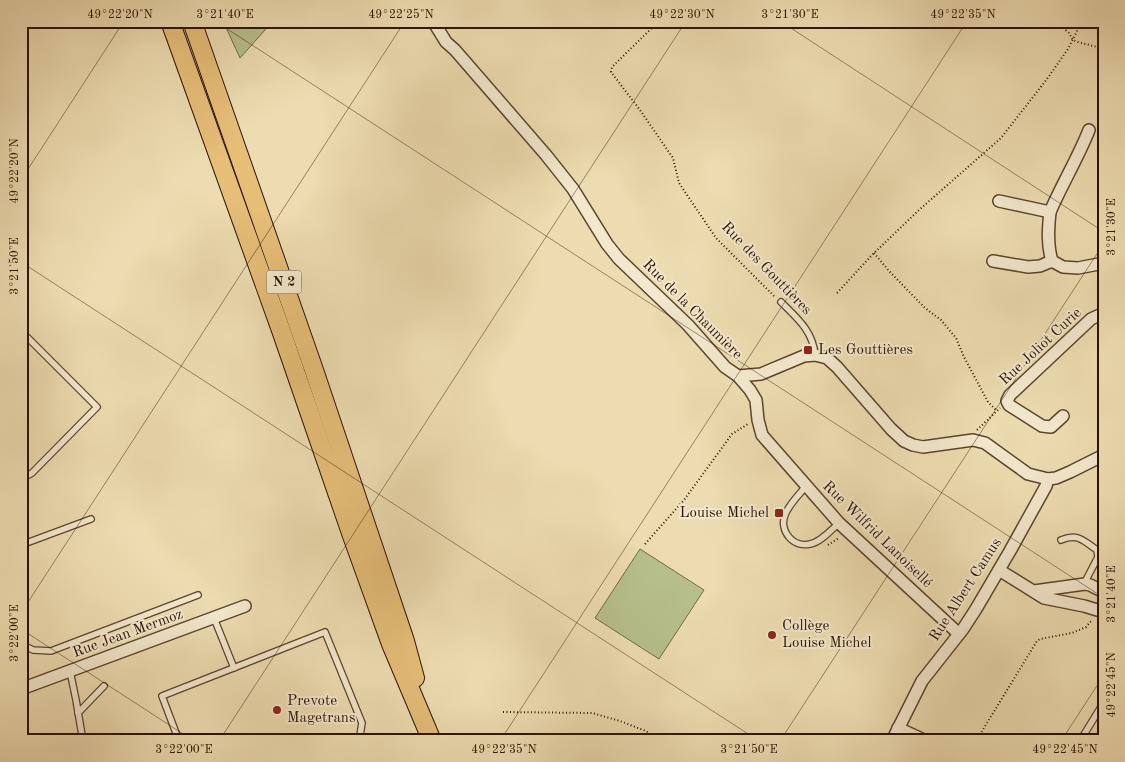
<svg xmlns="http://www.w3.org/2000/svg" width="1125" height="762" font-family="'Old Standard TT',serif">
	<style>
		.green { fill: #b7c08d; stroke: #706a46 }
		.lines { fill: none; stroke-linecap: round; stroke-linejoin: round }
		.service-casing { stroke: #5b452c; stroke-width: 8 }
		.minor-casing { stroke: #5b452c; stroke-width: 14 }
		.trunk-casing { stroke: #2a1300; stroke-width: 20 }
		.path { stroke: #2a1300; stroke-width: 2; stroke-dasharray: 1 2.5; stroke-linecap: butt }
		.service { stroke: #f3e8cc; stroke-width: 5.5 }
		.minor { stroke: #f3e8cc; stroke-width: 11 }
		.trunk { stroke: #e6be78; stroke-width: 18 }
		.ticks { fill: none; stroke: #2a1300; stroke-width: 1; stroke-opacity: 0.45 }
		.poi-dot { fill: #8f2418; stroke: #f3e8cc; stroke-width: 2 }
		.labels { text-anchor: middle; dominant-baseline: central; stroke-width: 4; stroke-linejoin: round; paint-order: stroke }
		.shield { fill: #f3e8cc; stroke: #66533d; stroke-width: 1 }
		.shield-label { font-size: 14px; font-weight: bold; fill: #2a1300 }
		.street-label { font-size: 15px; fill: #2a1300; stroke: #f3e8cc }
		.poi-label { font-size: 15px; fill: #2a1300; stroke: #f3e8cc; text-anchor: start }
		.neatline { fill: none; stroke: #2a1300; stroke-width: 2 }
		.ticks-label { font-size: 12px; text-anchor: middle; fill: #2a1300 }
	</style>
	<rect width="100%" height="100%" fill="#eddcb1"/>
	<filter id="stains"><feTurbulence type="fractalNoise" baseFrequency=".004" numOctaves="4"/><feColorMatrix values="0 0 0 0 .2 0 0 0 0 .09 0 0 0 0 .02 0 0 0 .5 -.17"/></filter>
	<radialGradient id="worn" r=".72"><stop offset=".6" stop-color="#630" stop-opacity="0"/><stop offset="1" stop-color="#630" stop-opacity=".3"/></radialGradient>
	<g class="green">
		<polygon points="223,21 273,21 240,58"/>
		<polygon points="640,549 704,590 659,659 595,618"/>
	</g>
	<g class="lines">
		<g class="service-casing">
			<g id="service">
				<path d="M781 302C797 318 813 331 815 355"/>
				<polyline points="21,331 97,407 32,473 21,479"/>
				<path d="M806 486C799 495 789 504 785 515 779 531 793 548 810 544 821 542 831 530 839 523"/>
				<path d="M1061 540C1079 533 1083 541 1097 550L1098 557 1086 580 1085 584"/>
				<polyline points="21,545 91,519"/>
				<polyline points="214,618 234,668"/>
				<polyline points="21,644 33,650 51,651 198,595"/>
				<polyline points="70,671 76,700 83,741"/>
				<polyline points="78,713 104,686"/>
				<polyline points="179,741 162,696 325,632 362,723 360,735 355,741"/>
				<polyline points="1080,741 1104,702"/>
			</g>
		</g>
		<g class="minor-casing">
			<g id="minor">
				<polyline points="433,21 446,42 455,50 546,155 573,189 607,244 619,259 688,325 725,367 738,376 761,374 804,356 815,355 827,358 837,367 891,429 904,441 913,445 923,447 973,440 985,443 1028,474 1048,479 1056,478 1070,472 1104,455"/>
				<path d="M999 201 1050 212C1062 184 1078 158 1089 130"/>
				<path d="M1050 212C1048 229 1047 245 1052 261"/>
				<polyline points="993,261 1028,267 1040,266 1052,261 1063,267 1078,268 1104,263"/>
				<polyline points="738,376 750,390 756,400 758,420 762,435 839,523 959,634"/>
				<polyline points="1063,416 1051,427 1042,426 1009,405 1007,401 1010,395 1091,319 1104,313"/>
				<polyline points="999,570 1044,598 1084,606 1104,612"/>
				<polyline points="1034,591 1085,584 1090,585 1104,592"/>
				<polyline points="21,689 245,606"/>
				<polyline points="898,728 926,741"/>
				<polyline points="892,741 922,681 963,629 976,609 1010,551 1046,486 1048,479"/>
			</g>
		</g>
		<g class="trunk-casing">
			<g id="trunk">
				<polyline points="170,21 282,333 351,533 391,644 432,741"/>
				<polyline points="192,21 314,370 405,641 415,678"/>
			</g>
		</g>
		<g class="path">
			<polyline points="659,21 612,67 611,72 640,110 673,158 679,183 716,238 775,297"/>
			<polyline points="1055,21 1069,33 1073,40 1078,42 1097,47 1104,46"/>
			<polyline points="874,253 889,271 925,308 941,320 956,338 964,357 988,402 997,411"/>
			<polyline points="837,293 872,255 919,210 1001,138 1047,79 1068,49 1082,21"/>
			<polyline points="977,430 1000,408"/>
			<polyline points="645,544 684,500 732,434 748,424"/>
			<polyline points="828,545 839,538"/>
			<polyline points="503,712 592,713 620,721 646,731 660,741"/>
			<polyline points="976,741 1037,641 1040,639 1072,633 1086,627 1092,620"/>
		</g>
		<use href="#service" class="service"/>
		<use href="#minor" class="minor"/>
		<use href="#trunk" class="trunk"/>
	</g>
	<path class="ticks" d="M215 21 1104 598M780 21 1104 232M21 180 124 21M21 262 759 741M21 613 405 21M21 629 194 741M219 741 686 21M500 741 967 21M780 741 1104 243M1061 741 1104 675"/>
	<g class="poi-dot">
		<rect x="803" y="345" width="10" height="10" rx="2.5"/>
		<rect x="774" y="508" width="10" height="10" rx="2.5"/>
		<circle cx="772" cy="635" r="5"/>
		<circle cx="277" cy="710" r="5"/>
	</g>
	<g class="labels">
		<rect class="shield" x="266.5" y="270.5" width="35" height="23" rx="4"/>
		<g class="shield-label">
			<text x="284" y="282">N 2</text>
		</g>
		<g class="street-label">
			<text transform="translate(766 269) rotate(46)">Rue des Gouttières</text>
			<text transform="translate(692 310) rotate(45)">Rue de la Chaumière</text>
			<text transform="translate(1041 347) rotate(-43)">Rue Joliot Curie</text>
			<text transform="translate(877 535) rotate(44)">Rue Wilfrid Lanoisellé</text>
			<text transform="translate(966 590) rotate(-57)">Rue Albert Camus</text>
			<text transform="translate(128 634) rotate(-20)">Rue Jean Mermoz</text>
		</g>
		<g class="poi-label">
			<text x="818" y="350">Les Gouttières</text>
			<text x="769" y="513" text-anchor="end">Louise Michel</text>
			<text x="782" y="626">Collège<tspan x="782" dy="17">Louise Michel</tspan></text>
			<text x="287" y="701">Prevote<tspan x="287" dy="17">Magetrans</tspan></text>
		</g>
	</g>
	<rect width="1125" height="762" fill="none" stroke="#eddcb1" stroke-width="55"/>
	<rect x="28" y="28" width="1070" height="706" class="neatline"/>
	<g class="ticks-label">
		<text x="120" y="18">49°22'20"N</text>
		<text x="225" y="18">3°21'40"E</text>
		<text x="401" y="18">49°22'25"N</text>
		<text x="682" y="18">49°22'30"N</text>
		<text x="790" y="18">3°21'30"E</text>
		<text x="963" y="18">49°22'35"N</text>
		<text transform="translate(14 171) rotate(-90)" y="4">49°22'20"N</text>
		<text transform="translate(1111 227) rotate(-90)" y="4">3°21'30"E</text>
		<text transform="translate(14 266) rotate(-90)" y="4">3°21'50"E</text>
		<text transform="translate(1111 594) rotate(-90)" y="4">3°21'40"E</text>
		<text transform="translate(14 633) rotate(-90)" y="4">3°22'00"E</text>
		<text transform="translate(1111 685) rotate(-90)" y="4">49°22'45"N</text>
		<text x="184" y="753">3°22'00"E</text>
		<text x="504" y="753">49°22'35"N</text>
		<text x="749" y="753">3°21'50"E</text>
		<text x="1065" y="753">49°22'45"N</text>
	</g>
	<rect width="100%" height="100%" filter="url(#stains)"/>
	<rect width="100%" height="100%" fill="url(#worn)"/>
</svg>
